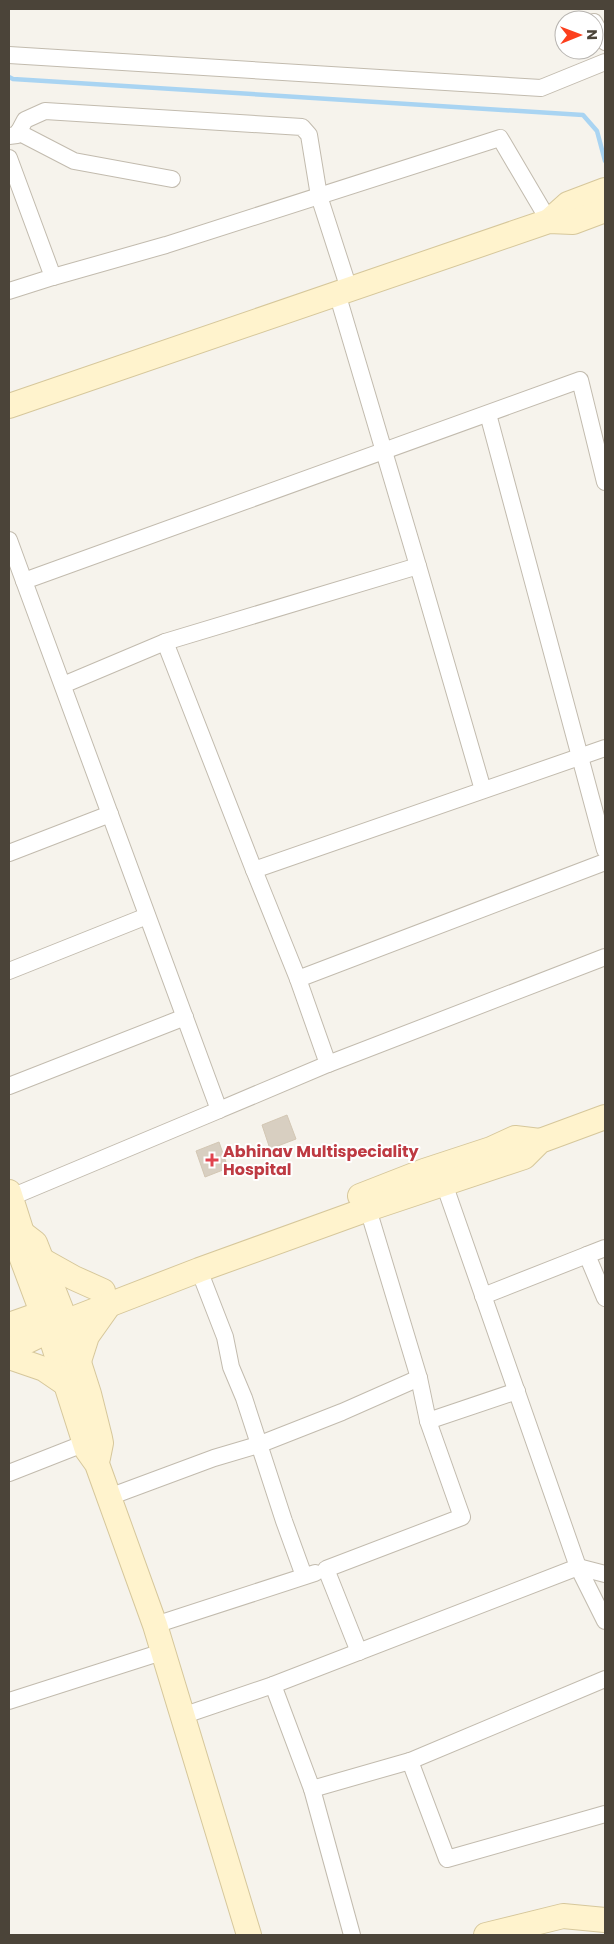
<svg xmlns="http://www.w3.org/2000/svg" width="614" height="1944" font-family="Poppins,sans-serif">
<rect width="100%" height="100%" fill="#f6f3ec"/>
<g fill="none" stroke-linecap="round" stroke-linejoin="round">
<!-- stream -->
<polyline stroke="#a9d4f2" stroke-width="4.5" points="9,77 13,79 583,115 597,131 605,161"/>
</g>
<!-- building -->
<g fill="#d8cfc1" stroke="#d3c7b4">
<polygon points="287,1115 296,1139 270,1149 262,1125"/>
<polygon points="219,1142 228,1168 205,1177 196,1151"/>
</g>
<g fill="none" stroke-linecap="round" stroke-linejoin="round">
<!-- street casing -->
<g stroke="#c2bbae" stroke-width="18">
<g id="street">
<polyline points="594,22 605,42"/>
<polyline points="9,55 541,88 605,62"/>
<polyline points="18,132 74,161 172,179"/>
<polyline points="9,136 17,135 25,120 45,111 302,127 309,135 319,196 349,289"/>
<polyline points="9,158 53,277 9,291"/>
<polyline points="53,277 166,245 500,138 549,221"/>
<polyline points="337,293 418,566"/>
<polyline points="488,414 605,850"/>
<polyline points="605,482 580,380 24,581 219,1110 328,1064 605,957"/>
<polyline points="9,540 24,581"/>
<polyline points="63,685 165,642"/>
<polyline points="483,790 418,566 165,642 254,870 605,748"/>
<polyline points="9,853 110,814"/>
<polyline points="254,870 298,979 605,862"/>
<polyline points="9,971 147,916"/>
<polyline points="298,979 328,1064"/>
<polyline points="9,1086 185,1017"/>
<polyline points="9,1198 219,1110"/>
<polyline points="605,1248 587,1255 605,1298"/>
<polyline points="199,1270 225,1337 231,1367 244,1398 284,1521 304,1576"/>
<polyline points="483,1296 587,1255"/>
<polyline points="428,1421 517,1391"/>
<polyline points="9,1473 93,1440"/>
<polyline points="109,1497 214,1458 258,1445 342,1412 419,1378"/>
<polyline points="578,1567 605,1621"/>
<polyline points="578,1567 605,1574"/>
<polyline points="155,1625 315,1573"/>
<polyline points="359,1652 326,1569 462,1517 428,1421 419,1378 368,1209"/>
<polyline points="273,1685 312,1789 410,1761 605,1679"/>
<polyline points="9,1701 162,1652"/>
<polyline points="182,1716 273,1685 578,1567 441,1175"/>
<polyline points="410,1761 447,1859 605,1814"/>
<polyline points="312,1789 352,1935"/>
</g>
</g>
<!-- secondary casing -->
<g stroke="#d6c79b" stroke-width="26">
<g id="secondary">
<polyline points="549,221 568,204 605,190"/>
<polyline points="9,406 549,221 573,222 605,210"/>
<polyline points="9,1192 22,1233 18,1248 49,1331 87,1450 97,1464 155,1625 249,1935"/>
<polyline points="360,1196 424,1171 491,1149 515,1138 540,1141"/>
<polyline points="22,1233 35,1243 66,1322 89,1394 100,1438 101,1443 98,1458"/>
<polyline points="40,1259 74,1278 103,1291"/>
<polyline points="9,1325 57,1308"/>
<polyline points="9,1350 75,1318 199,1270 368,1209 524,1157 540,1141 605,1117"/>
<polyline points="9,1357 44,1369 66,1384"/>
<polyline points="79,1361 87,1336 109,1305"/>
<polyline points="486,1935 563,1916 605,1920"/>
</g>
</g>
<!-- street -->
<use href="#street" stroke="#fff" stroke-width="16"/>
<!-- secondary -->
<use href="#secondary" stroke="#fff3cd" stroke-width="24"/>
</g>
<!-- markers -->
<path fill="#e0444e" stroke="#fff" stroke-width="2" d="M209.5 1152.5h5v5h5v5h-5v5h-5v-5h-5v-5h5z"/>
<g text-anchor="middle" stroke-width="4" stroke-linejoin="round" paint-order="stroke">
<!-- health labels -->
<g font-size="16" font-weight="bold" fill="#be3a42" stroke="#fff" text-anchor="start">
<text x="223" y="1157">Abhinav Multispeciality<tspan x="223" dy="18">Hospital</tspan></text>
</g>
</g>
<!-- border -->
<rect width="614" height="1944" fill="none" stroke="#4b4439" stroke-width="20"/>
<!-- north arrow -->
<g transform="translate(579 35) rotate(89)"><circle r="24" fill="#ffffff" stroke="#b7b4b0"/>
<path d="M0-4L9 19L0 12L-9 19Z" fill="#fc3f1d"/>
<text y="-8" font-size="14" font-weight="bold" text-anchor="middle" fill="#4b4439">N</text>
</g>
</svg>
